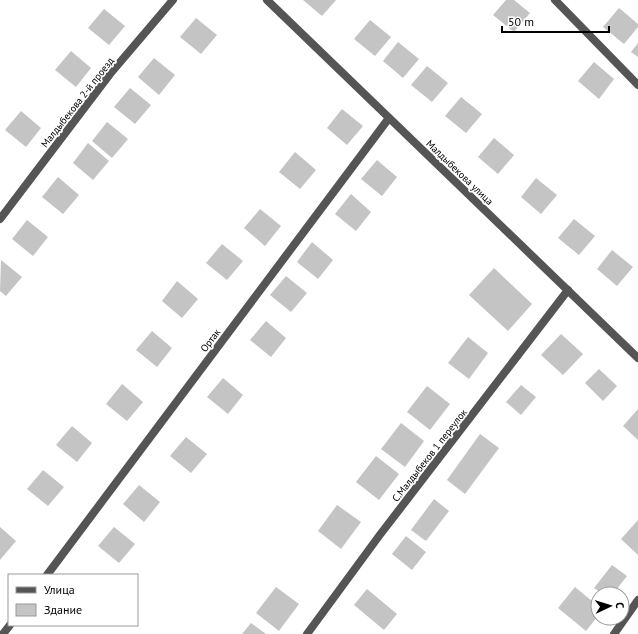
<svg xmlns="http://www.w3.org/2000/svg" width="638" height="634" font-family="'PT Sans',sans-serif">
<rect width="100%" height="100%" fill="#fff"/>
<!-- building -->
<g fill="#c4c4c4">
<polygon points="303,0 336,0 322,16"/>
<polygon points="506,0 514,0 530,13 514,32 493,15"/>
<polygon points="619,8 638,24 638,27 624,44 603,27"/>
<polygon points="104,9 125,26 109,45 88,28"/>
<polygon points="196,18 217,35 201,54 180,37"/>
<polygon points="370,20 391,37 375,56 354,39"/>
<polygon points="398,42 419,59 403,78 383,61"/>
<polygon points="638,43 638,57 631,52"/>
<polygon points="71,51 91,68 76,87 55,70"/>
<polygon points="154,58 175,75 159,95 138,77"/>
<polygon points="594,62 614,79 599,99 578,81"/>
<polygon points="427,66 448,83 432,102 411,85"/>
<polygon points="130,88 151,105 135,124 114,107"/>
<polygon points="461,97 482,114 466,133 445,116"/>
<polygon points="342,109 363,126 347,145 327,128"/>
<polygon points="21,111 41,128 26,147 5,130"/>
<polygon points="107,122 128,139 112,158 92,141"/>
<polygon points="494,138 514,155 498,174 478,157"/>
<polygon points="88,143 109,161 93,180 73,163"/>
<polygon points="295,152 316,170 300,189 279,172"/>
<polygon points="377,160 397,177 382,196 361,179"/>
<polygon points="58,177 79,195 63,214 42,197"/>
<polygon points="536,178 557,195 541,214 521,197"/>
<polygon points="351,194 371,212 356,231 335,214"/>
<polygon points="260,209 281,226 265,246 244,228"/>
<polygon points="574,219 595,236 579,255 558,238"/>
<polygon points="27,220 48,237 33,256 12,239"/>
<polygon points="312,242 333,260 318,279 297,262"/>
<polygon points="222,244 243,261 227,280 206,263"/>
<polygon points="612,250 633,267 617,286 597,269"/>
<polygon points="1,260 22,277 6,296 0,291"/>
<polygon points="494,268 532,304 508,331 469,295"/>
<polygon points="286,276 307,293 291,312 270,295"/>
<polygon points="177,281 198,299 182,318 162,301"/>
<polygon points="266,321 286,338 271,357 250,340"/>
<polygon points="152,331 172,348 157,367 136,350"/>
<polygon points="561,334 583,354 563,375 541,355"/>
<polygon points="468,337 488,353 469,379 448,363"/>
<polygon points="599,369 617,386 603,401 585,383"/>
<polygon points="223,378 243,395 228,414 207,397"/>
<polygon points="122,384 143,402 127,421 106,404"/>
<polygon points="521,385 536,397 521,415 506,402"/>
<polygon points="427,386 450,404 430,430 407,412"/>
<polygon points="638,409 638,440 623,426"/>
<polygon points="401,423 424,441 405,467 381,449"/>
<polygon points="72,426 92,443 77,462 56,445"/>
<polygon points="480,434 499,448 465,494 447,480"/>
<polygon points="186,437 207,454 191,473 170,456"/>
<polygon points="376,456 399,474 379,500 356,482"/>
<polygon points="43,470 64,487 48,506 27,489"/>
<polygon points="139,485 160,502 144,522 123,504"/>
<polygon points="434,499 449,511 426,541 411,530"/>
<polygon points="337,505 361,522 341,549 318,531"/>
<polygon points="638,520 638,555 621,539"/>
<polygon points="0,527 16,541 0,560"/>
<polygon points="114,527 135,544 119,563 98,546"/>
<polygon points="406,536 426,552 412,570 392,554"/>
<polygon points="612,565 627,576 613,594 603,594 594,588"/>
<polygon points="276,587 299,604 279,631 256,613"/>
<polygon points="575,587 598,606 598,616 586,631 558,608"/>
<polygon points="367,589 397,614 384,630 354,605"/>
<polygon points="251,623 266,634 242,634"/>
</g>
<g fill="none" stroke-linecap="round" stroke-linejoin="round">
<!-- street -->
<g stroke="#555" stroke-width="8">
<polyline points="267,0 638,358"/>
<polyline points="555,0 638,85"/>
<polyline points="0,219 110,74 173,0"/>
<polyline points="47,575 389,118"/>
<polyline points="3,634 10,625"/>
<polyline points="307,634 379,536 568,290"/>
<polyline points="614,634 638,600"/>
</g>
</g>
<g text-anchor="middle" stroke-width="3.5" stroke-linejoin="round" paint-order="stroke">
<!-- street labels -->
<g font-size="10" fill="#000" stroke="#fff">
<text transform="translate(77 102) rotate(-52)" y="4">Малдыбекова 2-й проезд</text>
<text transform="translate(460 172) rotate(44)" y="4">Малдыбекова улица</text>
<text transform="translate(210 340) rotate(-53)" y="4">Ортак</text>
<text transform="translate(429 455) rotate(-52)" y="4">С.Малдыбеков 1 переулок</text>
</g>
</g>
<!-- legend -->
<rect x="8" y="574" width="130" height="52" fill="#ffffff" stroke="#999999"/>
<rect x="16" y="587" width="20" height="6" fill="#555555" stroke="#999999"/>
<text x="44" y="594" font-size="12" fill="#000000">Улица</text>
<rect x="16" y="604" width="20" height="12" fill="#c4c4c4" stroke="#999999"/>
<text x="44" y="614" font-size="12" fill="#000000">Здание</text>
<!-- north arrow -->
<g transform="translate(610 606) rotate(86)"><circle r="19" fill="#ffffff" stroke="#999999"/>
<path d="M0-3L7 15L0 10L-7 15Z" fill="#000000"/>
<text y="-6" font-size="11" font-weight="bold" text-anchor="middle" fill="#000000">С</text>
</g>
<!-- scale -->
<path d="M502 26v6h107v-6" fill="none" stroke="#000000" stroke-width="2"/>
<text x="508" y="26" font-size="12" fill="#000000" stroke="#ffffff" stroke-width="3" paint-order="stroke">50 m</text>
</svg>
